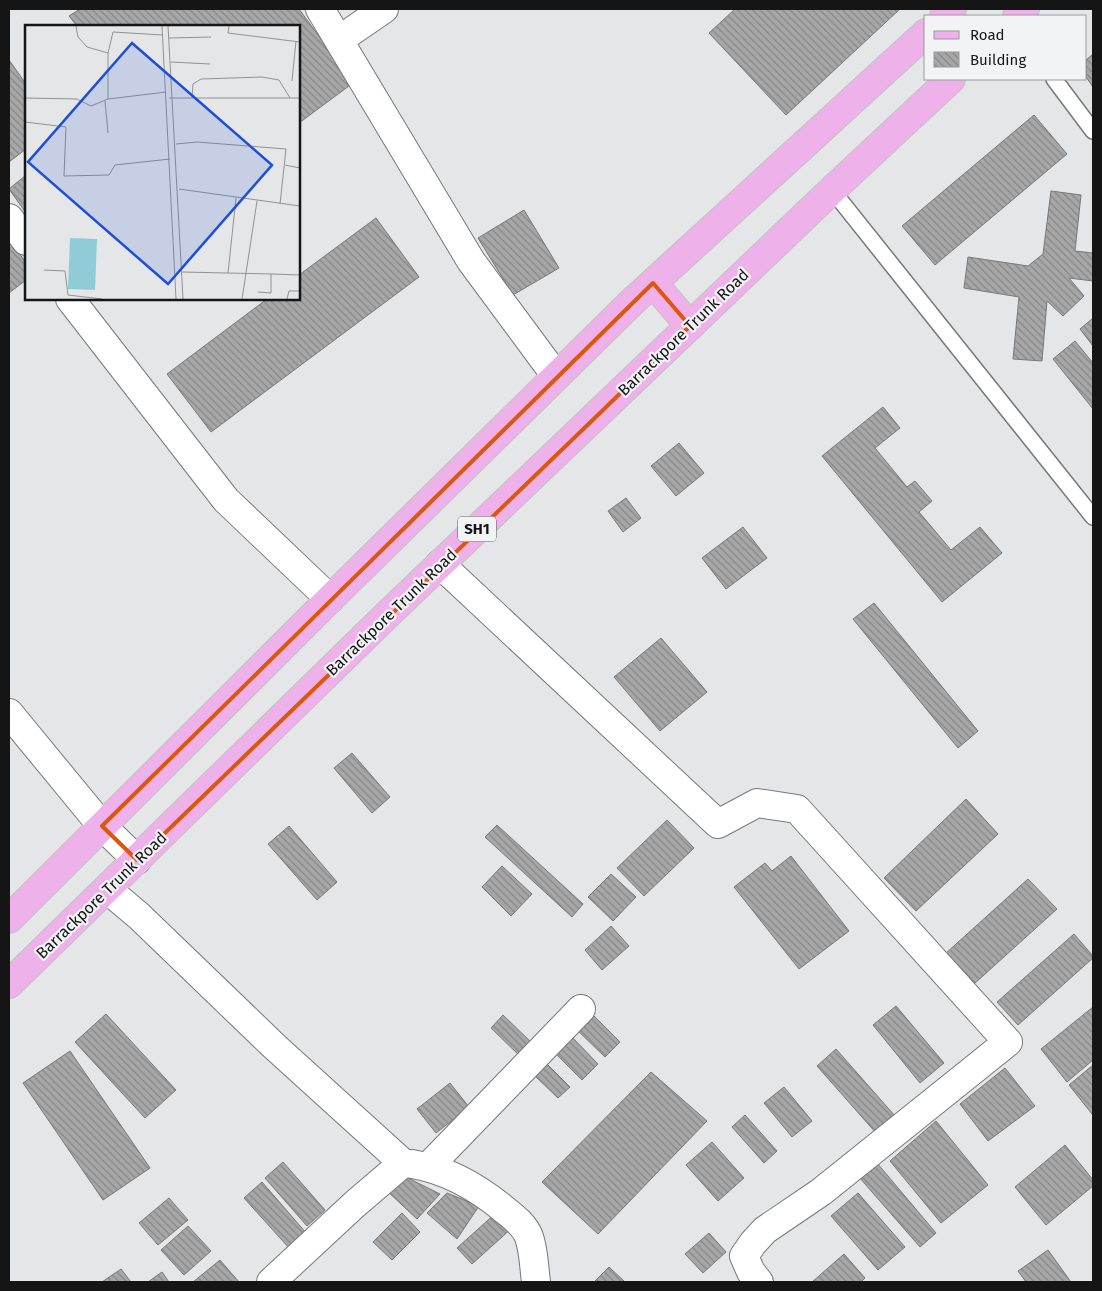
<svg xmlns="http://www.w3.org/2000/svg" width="1102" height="1291" font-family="'Fira Sans',sans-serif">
<defs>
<pattern id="building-back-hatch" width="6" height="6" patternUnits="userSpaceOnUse" patternTransform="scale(1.25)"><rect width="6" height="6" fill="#a8a7a8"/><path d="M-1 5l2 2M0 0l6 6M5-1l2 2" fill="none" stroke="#888788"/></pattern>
</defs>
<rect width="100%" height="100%" fill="#e5e6e7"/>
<!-- building -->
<g fill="url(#building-back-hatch)" stroke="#797879">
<polygon points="80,9 299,9 353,83 299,123 299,26 77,26 69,16"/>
<polygon points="735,9 900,9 786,115 709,33"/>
<polygon points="1093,54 1093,87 1086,77 1086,60"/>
<polygon points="9,60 26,84 26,149 9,162"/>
<polygon points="1034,115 1067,154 935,265 902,226"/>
<polygon points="26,175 26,213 9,189"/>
<polygon points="1051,191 1081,195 1075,251 1093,253 1093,281 1069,278 1084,296 1063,316 1047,301 1042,361 1013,359 1019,297 964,288 968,257 1028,266 1043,254"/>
<polygon points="524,210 559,268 513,295 478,238"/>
<polygon points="376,218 419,277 211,432 167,374 267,299 299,299 299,275"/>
<polygon points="9,239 26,263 26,280 9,293"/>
<polygon points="1093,318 1093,346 1080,329"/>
<polygon points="1075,341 1093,363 1093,409 1053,359"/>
<polygon points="883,407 900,428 875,448 907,487 915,481 932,501 919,512 951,550 980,527 1002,553 942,602 822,456"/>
<polygon points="679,443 704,473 676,496 651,466"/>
<polygon points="626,498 641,518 623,532 608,511"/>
<polygon points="743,527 767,558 726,589 702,558"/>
<polygon points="874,603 978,731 958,748 853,619"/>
<polygon points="661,638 707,692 660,731 614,677"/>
<polygon points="352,753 390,797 372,813 334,768"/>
<polygon points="966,799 998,834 916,911 884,878"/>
<polygon points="667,820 694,848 644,896 617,868"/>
<polygon points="497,825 583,904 572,917 485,837"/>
<polygon points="289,826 337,882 317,900 268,844"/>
<polygon points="791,856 849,931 799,969 734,887 765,863 772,871"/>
<polygon points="502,866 532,894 511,916 482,887"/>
<polygon points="611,874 636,897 613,921 588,897"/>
<polygon points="1028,879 1057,909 974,984 945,954"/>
<polygon points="611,926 629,946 602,970 585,950"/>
<polygon points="1074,934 1093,956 1093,958 1018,1025 997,1002"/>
<polygon points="896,1006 944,1063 920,1083 873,1025"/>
<polygon points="1093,1007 1093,1060 1067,1082 1041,1049"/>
<polygon points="590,1012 620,1042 605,1057 574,1027"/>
<polygon points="106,1014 176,1090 145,1118 75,1042"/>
<polygon points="503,1015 535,1046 523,1059 491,1028"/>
<polygon points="568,1033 598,1064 582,1080 551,1049"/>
<polygon points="836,1049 895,1116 876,1133 817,1066"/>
<polygon points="70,1051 150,1168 103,1200 23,1083"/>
<polygon points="545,1062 570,1087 558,1098 533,1074"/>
<polygon points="1093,1065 1093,1113 1092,1114 1069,1085"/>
<polygon points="1005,1068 1035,1106 988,1141 960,1104"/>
<polygon points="651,1072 707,1121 598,1234 542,1182"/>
<polygon points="450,1083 469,1107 436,1133 417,1109"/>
<polygon points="784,1087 812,1121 792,1137 764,1103"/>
<polygon points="745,1115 777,1151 764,1163 732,1127"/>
<polygon points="936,1121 988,1185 941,1223 890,1161"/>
<polygon points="712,1142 744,1178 718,1201 686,1165"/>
<polygon points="1065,1145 1093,1180 1093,1186 1046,1225 1015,1187"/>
<polygon points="283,1162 325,1210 307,1226 265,1178"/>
<polygon points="877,1163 936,1233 920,1247 859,1177"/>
<polygon points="402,1175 440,1194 417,1219 386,1190"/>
<polygon points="262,1182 307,1234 290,1249 244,1198"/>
<polygon points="447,1193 479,1206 457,1239 427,1213"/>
<polygon points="858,1193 905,1247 878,1270 831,1216"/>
<polygon points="169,1198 188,1220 158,1245 139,1223"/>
<polygon points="497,1212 512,1228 472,1264 457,1248"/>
<polygon points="402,1213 420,1232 392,1260 373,1242"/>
<polygon points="188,1226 211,1251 184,1275 161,1250"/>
<polygon points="709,1233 726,1252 703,1273 685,1254"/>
<polygon points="1048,1250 1071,1282 1026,1282 1018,1271"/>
<polygon points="844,1254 865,1278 861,1282 812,1282"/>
<polygon points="220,1260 239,1282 193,1282"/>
<polygon points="609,1267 624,1281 623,1282 594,1282"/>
<polygon points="121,1269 131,1282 102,1282"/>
<polygon points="162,1272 169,1282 148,1282"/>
</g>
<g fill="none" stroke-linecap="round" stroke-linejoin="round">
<!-- lane casing -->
<g stroke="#777879" stroke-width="18">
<g id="lane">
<polyline points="1054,79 1093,131"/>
<polyline points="832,190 1093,517"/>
</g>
</g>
<!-- street casing -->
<g stroke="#777879" stroke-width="30">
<g id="street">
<polyline points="320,9 471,261 556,376"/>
<polyline points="339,40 384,9"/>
<polyline points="9,218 26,241"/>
<polyline points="70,299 226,500 330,599"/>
<polyline points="440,564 718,824 757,803 797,809 1008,1042 821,1192 765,1230 753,1243 744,1256 751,1272 759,1282"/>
<polyline points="9,713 102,826 137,860"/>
<polyline points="107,889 139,916 274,1046 403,1163 355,1204 271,1282"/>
<path d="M412 1164C448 1170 479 1188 506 1211 515 1218 525 1226 529 1237 534 1251 534 1268 536 1282"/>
<polyline points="428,1167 581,1009"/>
</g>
</g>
<!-- primary casing -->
<g stroke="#c2c2c2" stroke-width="30">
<g id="primary">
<polyline points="944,16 952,9"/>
<polyline points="1017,16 1025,9"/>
<polyline points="653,283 690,326"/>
<polyline points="9,919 330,599 632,302 926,33"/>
<polyline points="9,984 389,613 832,190 951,79"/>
</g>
</g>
<!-- lane -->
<use href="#lane" stroke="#fff" stroke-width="15"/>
<!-- street -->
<use href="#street" stroke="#fff" stroke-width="28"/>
<!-- primary -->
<use href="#primary" stroke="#eeb1ea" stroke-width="28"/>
</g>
<!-- marked area -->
<path fill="none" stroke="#dd560c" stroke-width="4" stroke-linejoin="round" d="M653 283 690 326 137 860 102 826Z"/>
<g text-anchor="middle" stroke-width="4.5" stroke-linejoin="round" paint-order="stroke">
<!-- shield labels -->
<rect fill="#f2f3f4" stroke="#575859" stroke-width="1" x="458" y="516.5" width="38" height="25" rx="4"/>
<g font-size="15" font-weight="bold" fill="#151516">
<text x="477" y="534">SH1</text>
</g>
<!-- street labels -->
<g font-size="16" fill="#151516" stroke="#f2f3f4">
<text transform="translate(683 332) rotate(-44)" y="6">Barrackpore Trunk Road</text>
<text transform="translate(391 612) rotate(-44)" y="6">Barrackpore Trunk Road</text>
<text transform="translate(101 895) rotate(-44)" y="6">Barrackpore Trunk Road</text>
</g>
</g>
<!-- overview -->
<g transform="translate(25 25)">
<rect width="275" height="275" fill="#e5e6e7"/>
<path d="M45 213 72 214 70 265 43 264Z" fill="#8fccd7"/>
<path fill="none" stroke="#929293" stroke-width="1" d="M51 1 53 12 62 22 83 28V74L141 67M137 1 151 274M143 1 158 274M204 1 203 8 275 17M144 13 186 12M83 28 88 7 138 10M146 37 185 39M267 56 271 16M0 73 52 74 66 81 83 74M144 73H275M167 73 168 59 176 54 237 52 254 55 265 73M80 76 83 108M0 97 41 102 39 151 84 150 90 140 145 134M151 119 172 117 261 124 255 179M260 140 275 143M154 164 275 181M19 245 40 246 43 270 77 274M157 247 246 249M203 248 211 173M233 267 246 268V249L275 250M217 274 232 176M262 274 264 266H275"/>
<path fill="#1d4ed8" fill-opacity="0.15" stroke="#1d4ed8" stroke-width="2.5" d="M107 18 247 140 143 259 3 137Z"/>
<rect width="275" height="275" fill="none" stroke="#151516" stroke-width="2.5"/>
</g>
<!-- border -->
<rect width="1102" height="1291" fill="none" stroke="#151516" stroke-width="20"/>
<!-- legend -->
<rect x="924" y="15" width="162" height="65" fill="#f2f3f4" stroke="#9a9a9b"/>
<rect x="934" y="31" width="25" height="8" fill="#eeb1ea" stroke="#9a9a9b"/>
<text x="970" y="40" font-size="15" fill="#151516">Road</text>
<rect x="934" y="52" width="25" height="15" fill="url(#building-back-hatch)" stroke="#9a9a9b"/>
<text x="970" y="65" font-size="15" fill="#151516">Building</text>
</svg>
